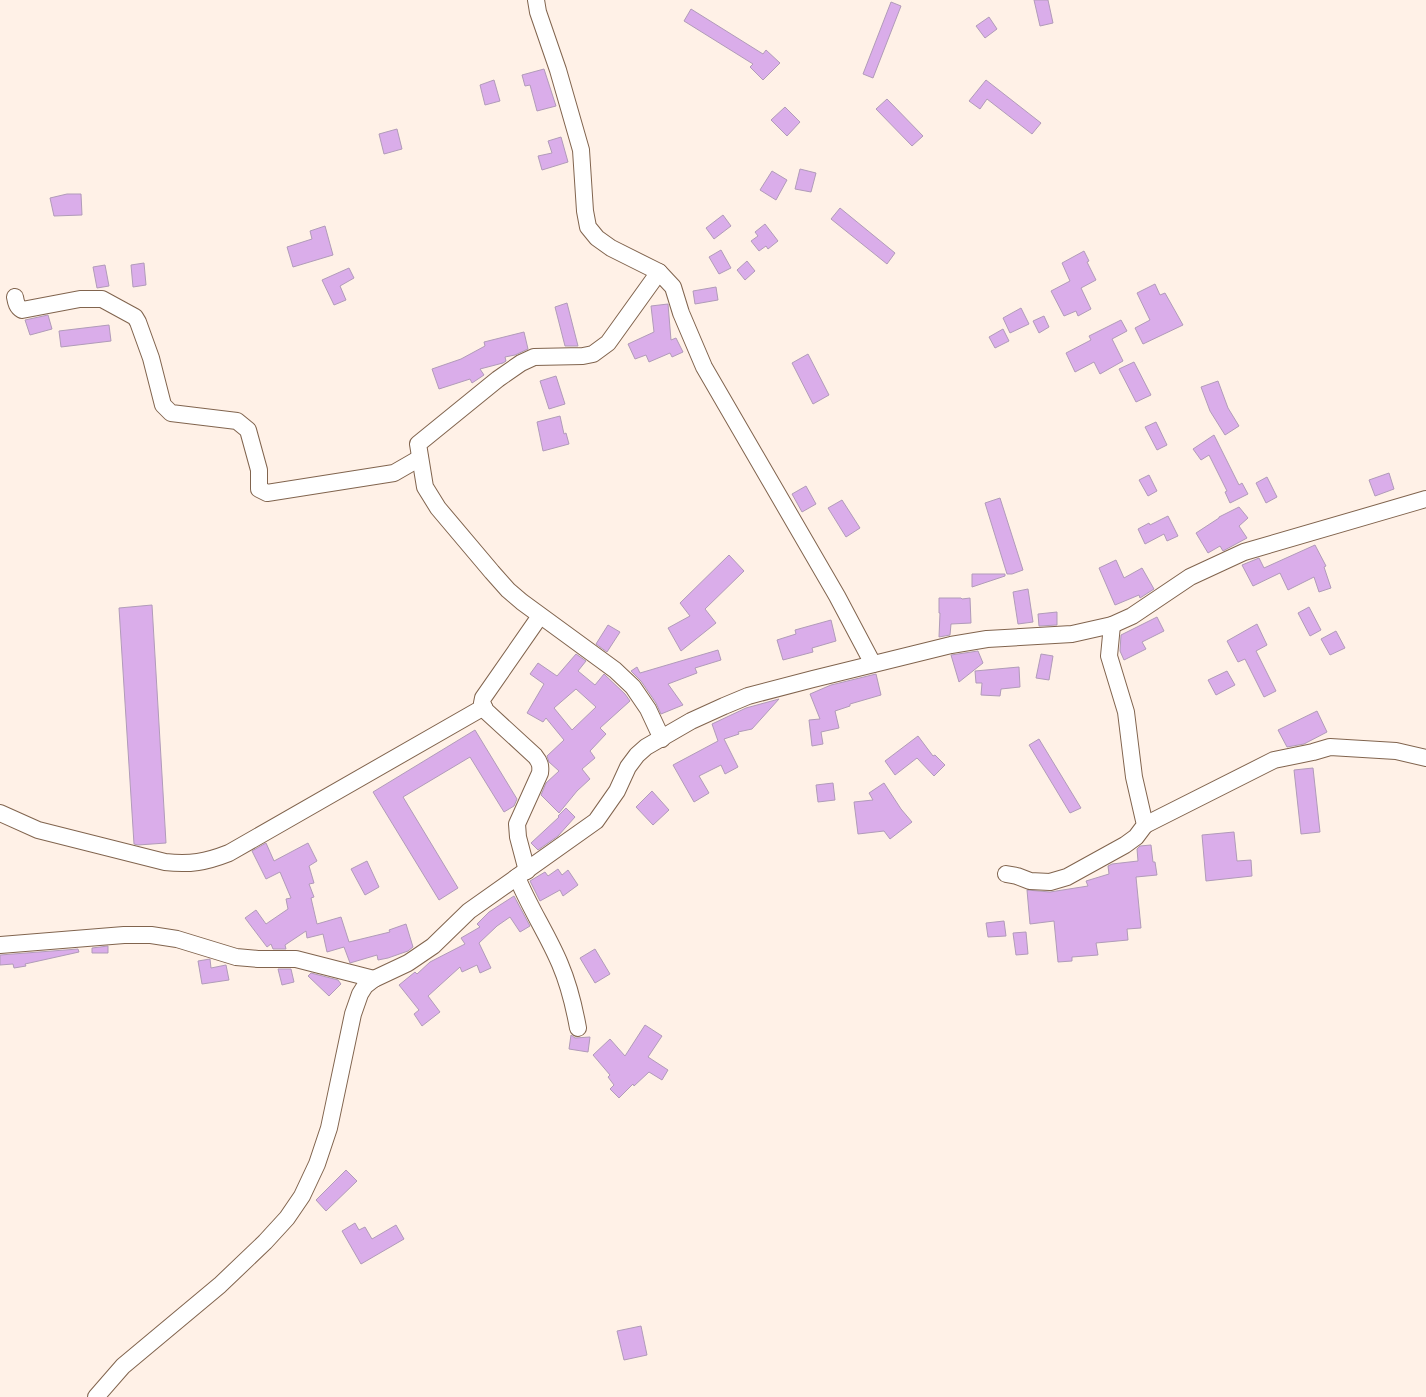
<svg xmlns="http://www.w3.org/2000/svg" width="1426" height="1397" font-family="Poppins,sans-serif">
<rect width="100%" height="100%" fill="#fff1e7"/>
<!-- building -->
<g fill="#daadea" stroke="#b19bb9" fill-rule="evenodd">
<polygon points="1034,0 1048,0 1053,23 1040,26"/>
<polygon points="891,2 901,6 873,78 863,74"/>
<polygon points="691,9 763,54 766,50 780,63 763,80 750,67 753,64 684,21"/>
<polygon points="989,17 997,29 985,38 976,26"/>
<polygon points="544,69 556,106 537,111 530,85 525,86 522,75"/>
<polygon points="494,80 500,101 485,105 480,85"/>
<polygon points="986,80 1041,123 1032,134 987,99 980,109 969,101"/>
<polygon points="887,99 923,136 912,146 876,109"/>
<polygon points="785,107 800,122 787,136 771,120"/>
<polygon points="397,129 402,149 384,154 379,134"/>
<polygon points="561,137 568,162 542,170 538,156 552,153 548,141"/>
<polygon points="800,169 816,173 811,192 795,189"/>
<polygon points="772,171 787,180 776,200 760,190"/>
<polygon points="67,194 81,194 82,215 54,216 50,198"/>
<polygon points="840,208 895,253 887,264 831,219"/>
<polygon points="723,215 731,226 714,239 706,228"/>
<polygon points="765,224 778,241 768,249 766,246 759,251 751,241 758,236 755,232"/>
<polygon points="325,226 333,255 293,267 287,247 312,239 310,231"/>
<polygon points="721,250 731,268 719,274 709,257"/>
<polygon points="1084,251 1089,261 1087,262 1096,280 1081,288 1091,309 1078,316 1076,311 1064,316 1051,291 1070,281 1062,263"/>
<polygon points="747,261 755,271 745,280 737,270"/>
<polygon points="144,263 146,285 133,287 131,265"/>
<polygon points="105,265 109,286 97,288 93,267"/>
<polygon points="349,268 354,278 340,286 346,300 334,305 322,280"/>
<polygon points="1155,284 1160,295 1165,293 1183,325 1143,344 1135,328 1150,320 1137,293"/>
<polygon points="716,287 718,300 695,304 693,291"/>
<polygon points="567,303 578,346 565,346 555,307"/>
<polygon points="668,304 671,340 676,338 683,352 672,357 670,353 649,362 646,355 635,359 628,344 654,332 651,306"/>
<polygon points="1021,308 1029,324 1010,333 1003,318"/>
<polygon points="48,315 52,329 30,335 25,320"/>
<polygon points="1044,316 1049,327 1039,333 1033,321"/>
<polygon points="1121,320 1127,331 1112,339 1123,361 1100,374 1094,362 1075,372 1066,353 1091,340 1089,336"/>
<polygon points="109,325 111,341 61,347 59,331"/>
<polygon points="1003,329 1009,341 995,348 989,337"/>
<polygon points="524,332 528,349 515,355 505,357 506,361 503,363 480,369 484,375 472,383 470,379 439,389 432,369 461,359 485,346 484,342"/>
<polygon points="808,354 829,395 813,404 792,363"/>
<polygon points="1134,362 1151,395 1136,402 1119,369"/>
<polygon points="556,376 565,404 549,409 540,381"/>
<polygon points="1218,381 1228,408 1239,426 1225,435 1210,411 1201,387"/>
<polygon points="560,416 564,434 566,433 569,444 543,451 537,422"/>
<polygon points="1156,422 1167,445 1157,450 1145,427"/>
<polygon points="1214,435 1239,485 1242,483 1248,494 1230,503 1225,492 1227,491 1209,455 1201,460 1193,449"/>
<polygon points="1389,473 1394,489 1375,496 1369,480"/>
<polygon points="1149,475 1157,491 1148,496 1139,480"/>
<polygon points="1267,477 1277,497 1266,503 1256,483"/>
<polygon points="806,486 816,504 802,512 792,494"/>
<polygon points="1000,498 1023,570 1012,574 1007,574 985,503"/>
<polygon points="842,500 860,528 846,537 828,508"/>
<polygon points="1239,507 1248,518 1239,526 1247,538 1223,551 1220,546 1208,553 1196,533 1219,518 1219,517"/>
<polygon points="1168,516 1178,536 1167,541 1164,534 1145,544 1138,529 1149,523 1150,525"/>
<polygon points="1315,545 1326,566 1324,567 1331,588 1319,592 1314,577 1288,590 1280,573 1253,586 1242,565 1259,558 1264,568"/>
<polygon points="729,555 744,571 705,609 716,623 681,651 668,628 690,616 680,603"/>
<polygon points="1116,560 1124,578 1142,568 1154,589 1140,598 1139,595 1115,605 1099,568"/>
<polygon points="972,574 1005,574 1005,576 972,587"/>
<polygon points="1028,589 1033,622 1018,624 1013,592"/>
<polygon points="939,598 961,598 962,599 970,598 971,623 951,624 950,635 939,637 940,613 939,613"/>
<polygon points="152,605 166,843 138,845 134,844 119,608"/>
<polygon points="1309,607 1321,630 1310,636 1298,613"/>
<polygon points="1057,612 1057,625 1039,626 1038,614"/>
<polygon points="1157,617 1164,631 1142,642 1146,649 1124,660 1120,651 1121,635"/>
<polygon points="831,620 836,641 812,648 813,652 783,660 777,640 796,634 795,630"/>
<polygon points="1257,624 1267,645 1256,651 1276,691 1264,697 1245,659 1238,662 1227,641"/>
<polygon points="608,625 620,632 607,652 596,644"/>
<polygon points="1336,631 1345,648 1330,655 1321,639"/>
<polygon points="718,650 721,660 695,668 697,673 668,684 683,705 661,714 656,703 641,681 631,671 637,667 640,673"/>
<polygon points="978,651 983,663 959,682 951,655"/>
<path d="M576 654 586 661 578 671 595 685 604 674 625 694 630 701 600 728 606 734 590 751 595 758 582 769 590 779 577 791 559 813 541 795 546 783 559 771 549 762 547 756 564 740 546 718 543 722 527 713 544 684 530 674 538 663 557 676ZM576 689 596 707 572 730 554 708Z"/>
<polygon points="1041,654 1053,656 1049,680 1036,678"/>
<polygon points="1019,667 1020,687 1001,689 1000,696 981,695 982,683 976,683 975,671"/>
<polygon points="1227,671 1235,685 1216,695 1208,680"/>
<polygon points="876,674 881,695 850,704 850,706 835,711 839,728 821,732 823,744 812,746 809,720 820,719 810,694 831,685"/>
<polygon points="779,699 752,729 738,732 739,734 724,739 738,767 725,774 721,765 699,776 709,793 694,802 673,765 718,741 712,724 746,708"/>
<polygon points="1317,711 1327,732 1304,744 1287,747 1278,730"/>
<polygon points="475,730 517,799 514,806 504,812 470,757 403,797 458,888 439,900 373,792"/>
<polygon points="918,736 933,756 935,755 945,765 934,776 917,758 895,775 885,761"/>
<polygon points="1039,739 1081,808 1070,813 1029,745"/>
<polygon points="1313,768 1320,832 1301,834 1294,770"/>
<polygon points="833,783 835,800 818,802 816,785"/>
<polygon points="884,783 901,809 912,822 890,839 884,831 858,834 854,802 873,800 869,793"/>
<polygon points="652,791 669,810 653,825 636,807"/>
<polygon points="566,808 575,817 558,836 538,850 531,843 559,817 558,816"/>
<polygon points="1234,832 1237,861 1251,860 1252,876 1206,881 1202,835"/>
<polygon points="266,843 274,861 308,843 317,861 309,866 314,883 309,884 314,897 311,898 317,924 341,917 349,942 390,932 389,930 406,924 413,947 408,951 388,958 378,960 377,955 350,963 344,947 327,952 323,934 307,938 306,931 285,945 286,949 273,949 271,944 267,947 245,918 256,910 266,924 288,909 286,899 291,898 280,872 266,879 252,851"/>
<polygon points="1151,845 1153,862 1155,862 1157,875 1136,877 1141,928 1127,929 1128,940 1096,943 1098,955 1072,957 1072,961 1058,962 1054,921 1030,924 1027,890 1050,892 1088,886 1086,881 1109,874 1108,866 1112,864 1138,861 1137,849 1140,846"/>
<polygon points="367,861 379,887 365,895 351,869"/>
<polygon points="558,869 562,875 568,870 578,885 563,896 560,890 540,901 530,881 545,872 548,876"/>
<polygon points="514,896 530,926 520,932 510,917 497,926 479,943 491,968 480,973 477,965 462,972 460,967 428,996 440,1012 422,1026 414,1014 419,1010 399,985 415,972 417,974 430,962 465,944 461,938 480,927 477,924 489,912"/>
<polygon points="1004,921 1006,936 988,937 986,923"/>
<polygon points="1026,932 1028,954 1016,955 1013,933"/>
<polygon points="108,946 108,953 92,953 92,948"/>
<polygon points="78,949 79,952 25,964 26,966 14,968 13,964 0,965 0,955"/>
<polygon points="595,949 610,974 595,983 580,958"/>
<polygon points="210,959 211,968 226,965 229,980 202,984 198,961"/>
<polygon points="278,969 291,969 294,982 282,985"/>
<polygon points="311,973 338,980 341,984 329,996 308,976"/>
<polygon points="645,1025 662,1036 648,1057 668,1070 662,1080 649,1072 634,1086 633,1084 619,1098 610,1089 614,1085 608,1077 610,1075 593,1055 610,1039 625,1056"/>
<polygon points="571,1035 575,1038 590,1037 588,1052 569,1049"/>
<polygon points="346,1170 357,1181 326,1211 316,1200"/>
<polygon points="355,1223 359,1230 365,1227 372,1239 396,1225 404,1239 361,1264 342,1231"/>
<polygon points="641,1326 647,1355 624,1360 617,1331"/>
</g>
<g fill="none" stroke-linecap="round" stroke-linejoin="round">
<!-- street casing -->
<g stroke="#81644e" stroke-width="18">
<g id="street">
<polyline points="536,0 538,12 558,70 581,150 585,211 588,227 597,238 611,248 659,272 673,287 681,313 704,367 837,596 873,664"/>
<polyline points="659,272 608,343 593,354 583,356 534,357 521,363 498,379 418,444 425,487 438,508 492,572 508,590 522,602 615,670 633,687 648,709 662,739"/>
<path d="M15 297C16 303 17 307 22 310L80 299H102L135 317 138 322 151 358 163 405 171 413 237 421 248 430 259 470V489L267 493 394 473 420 458"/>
<path d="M0 813 38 830 165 862C190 865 206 862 229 853L484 707"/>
<polyline points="1145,825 1274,760 1313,752 1330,747 1396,751 1426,758"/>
<path d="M527 871 518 837 517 824 540 773C541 766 540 762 535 756L486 711 482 703 483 698 540 616"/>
<polyline points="1006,874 1017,876 1030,881 1050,882 1067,877 1125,845 1136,837 1145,825 1134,777 1126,712 1109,656 1112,625"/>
<path d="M517 877C529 907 548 935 560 964 569 985 574 1006 578 1028"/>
<polyline points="0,945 124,935 151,935 177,939 236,957 258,959 296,959 374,979"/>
<polyline points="96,1397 123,1366 220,1285 265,1242 287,1218 302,1196 317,1164 329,1128 353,1014 360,994 365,986 374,979 408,963 433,946 469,911 596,821 617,791 628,767 637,755 646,747 691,721 724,706 748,696 813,679 951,645 987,639 1072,634 1112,625 1132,616 1190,577 1244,552 1426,499"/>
</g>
</g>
<!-- street -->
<use href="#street" stroke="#fff" stroke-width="16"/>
</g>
</svg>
